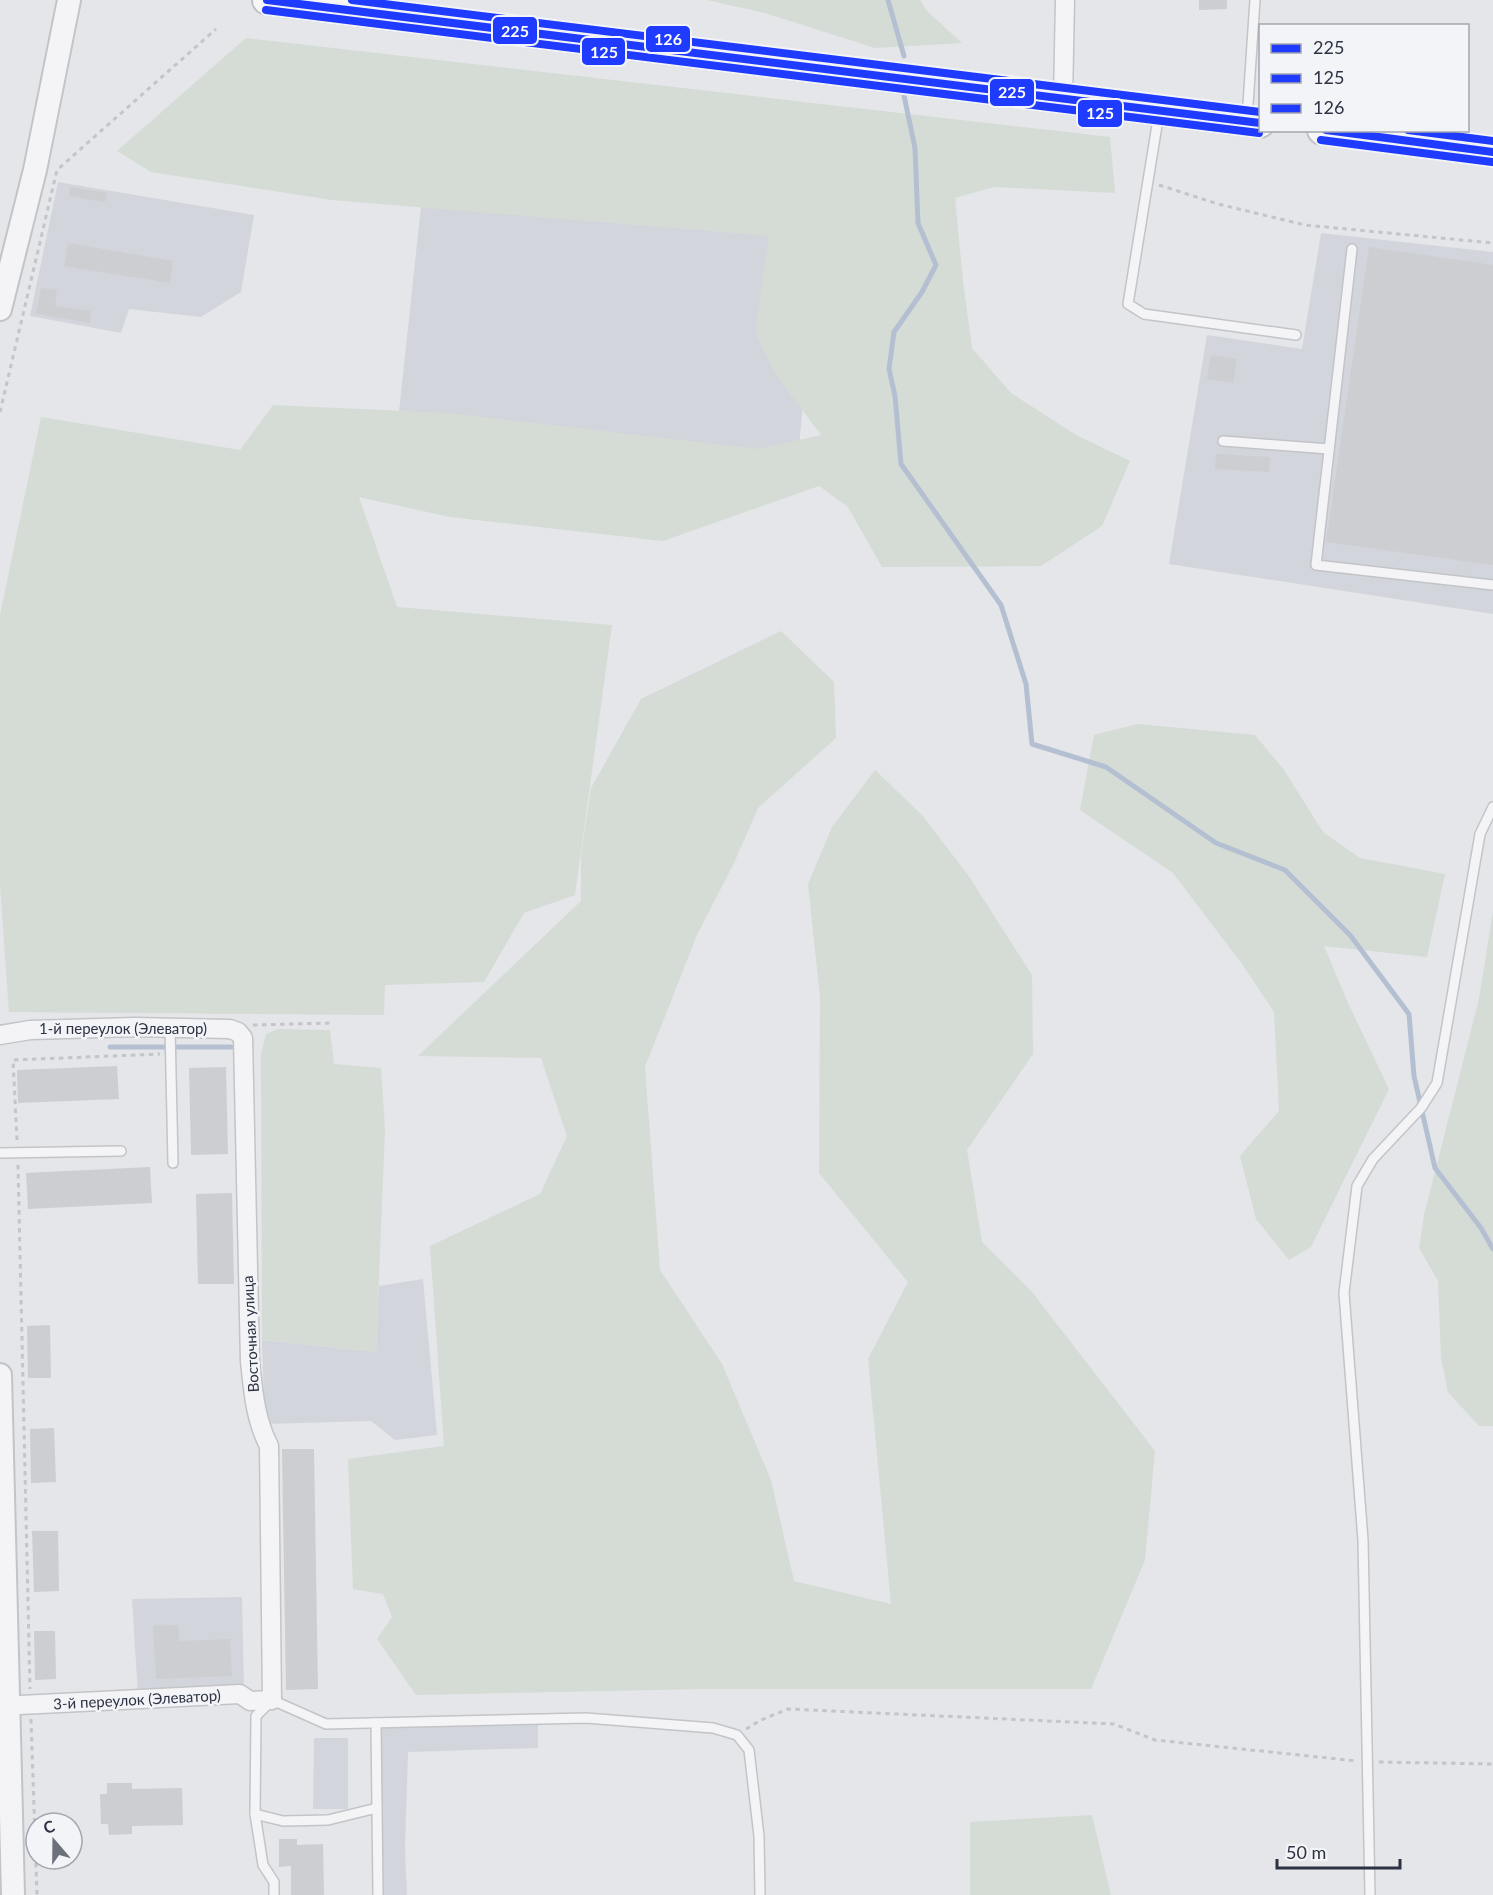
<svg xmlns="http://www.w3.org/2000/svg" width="1493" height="1895" font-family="Lato,sans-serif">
<rect width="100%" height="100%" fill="#e4e6e9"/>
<!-- built -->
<g fill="#d3d5dc">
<polygon points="425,169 820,216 797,469 398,421"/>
<polygon points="58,182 254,215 241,292 201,317 129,309 121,333 30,316"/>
<polygon points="1321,233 1493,252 1493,614 1169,564 1207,335 1302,349"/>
<polygon points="423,1279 437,1435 395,1440 371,1421 265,1424 262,1340 376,1352 379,1286"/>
<polygon points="242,1597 244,1691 138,1695 132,1599"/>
<polygon points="538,1725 538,1748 408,1752 405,1848 407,1895 382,1895 380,1832 382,1728"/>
<polygon points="314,1738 348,1738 348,1809 313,1809"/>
</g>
<!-- green -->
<g fill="#d4dcd5">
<polygon points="707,0 920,0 927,11 962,43 875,48 765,13"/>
<polygon points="246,38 1110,137 1115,193 994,187 955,198 963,281 972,348 1011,393 1076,435 1130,461 1102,526 1041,566 882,567 848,507 819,486 663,541 450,517 359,497 397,607 612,625 575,895 524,913 484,982 385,985 384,1015 9,1012 0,885 0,615 41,417 240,450 273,405 448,413 758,449 821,435 774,372 755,332 769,236 332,200 151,172 117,151"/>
<polygon points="781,631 834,682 836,738 758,808 734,863 697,935 645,1067 660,1270 722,1364 771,1480 794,1581 891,1604 868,1359 908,1282 819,1173 820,997 808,884 832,827 875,770 922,815 968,875 1032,975 1033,1054 967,1150 982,1242 1032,1292 1155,1451 1145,1560 1091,1689 704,1689 416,1695 377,1639 392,1617 383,1594 353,1589 348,1459 444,1446 430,1246 540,1194 567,1136 541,1058 418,1056 581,901 581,855 591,788 641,699"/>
<polygon points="1138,724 1255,735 1284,770 1323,832 1360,858 1445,874 1427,957 1324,946 1348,1003 1389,1089 1311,1247 1289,1260 1256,1219 1240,1156 1279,1111 1274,1012 1242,964 1173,873 1080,810 1094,735"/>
<polygon points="1493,911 1493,1426 1479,1426 1448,1392 1441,1358 1438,1281 1419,1248 1424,1215 1479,999"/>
<polygon points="278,1029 330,1030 334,1064 381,1068 385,1129 376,1352 262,1340 261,1054 266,1034"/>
<polygon points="1092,1815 1111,1895 970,1895 970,1822"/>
</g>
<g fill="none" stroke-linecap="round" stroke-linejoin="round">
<!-- stream -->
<g stroke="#b4c0d2" stroke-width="5">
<polyline points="888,0 904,56"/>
<polyline points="902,86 915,148 918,223 936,265 922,292 894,332 889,369 895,396 901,464 1001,605 1026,684 1032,744 1106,767 1216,843 1285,870 1350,935 1409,1014 1414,1076 1435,1168 1481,1228 1493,1249"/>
<polyline points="110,1047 165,1047"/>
<polyline points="175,1047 231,1047"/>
</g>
</g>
<!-- building -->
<g fill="#ccced1">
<polygon points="1199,0 1227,0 1227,9 1199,10"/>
<polygon points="70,187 107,193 105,202 69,196"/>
<polygon points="68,243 173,261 170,283 64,266"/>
<polygon points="1369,247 1493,265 1493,565 1326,542"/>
<polygon points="41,288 57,290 55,306 91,311 90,323 36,314"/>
<polygon points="1211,355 1237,359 1233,383 1207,379"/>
<polygon points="1216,454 1270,457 1269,472 1215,469"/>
<polygon points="117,1066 119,1099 18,1103 17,1070"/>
<polygon points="226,1067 228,1154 191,1155 189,1068"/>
<polygon points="150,1167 152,1203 28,1209 26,1173"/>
<polygon points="232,1193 234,1284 198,1284 196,1194"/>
<polygon points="50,1325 51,1378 28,1378 27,1326"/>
<polygon points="54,1428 56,1482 31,1483 30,1429"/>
<polygon points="282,1449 314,1449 318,1689 286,1690"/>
<polygon points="32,1531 58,1531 59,1591 34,1592"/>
<polygon points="178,1625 179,1641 230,1639 232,1676 156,1679 153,1626"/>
<polygon points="34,1631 55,1631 56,1679 35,1680"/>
<polygon points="107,1783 132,1783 132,1789 182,1788 183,1825 132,1826 132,1834 109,1835 108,1824 101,1824 100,1794 107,1794"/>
<polygon points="279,1839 297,1839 297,1845 323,1844 324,1895 291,1895 291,1866 279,1867"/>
</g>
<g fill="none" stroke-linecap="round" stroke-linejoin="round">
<!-- service casing -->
<g stroke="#c2c4c7" stroke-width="12">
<g id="service">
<polyline points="1159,113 1128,304 1144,314 1296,335"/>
<polyline points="1247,119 1255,0"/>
<polyline points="1352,249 1316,565 1493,585"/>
<polyline points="1223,441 1329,449"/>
<polyline points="170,1028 173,1163"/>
<polyline points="0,1153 121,1151"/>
<polyline points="376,1723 378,1895"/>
<polyline points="255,1814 283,1821 328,1820 377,1808"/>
<polyline points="274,1895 274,1882 263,1865 255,1814 256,1716 272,1700 326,1724 586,1718 713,1728 737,1735 749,1750 759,1836 760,1895"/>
<polyline points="1370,1895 1363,1540 1344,1293 1357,1186 1373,1159 1421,1108 1437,1083 1480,834 1493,807"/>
</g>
</g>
<!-- minor casing -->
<g stroke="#c2c4c7" stroke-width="21">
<g id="minor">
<polyline points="1063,98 1065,0"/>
<path d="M0 1035 30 1030 135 1027 230 1029 238 1032 243 1038 250 1361C253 1390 255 1419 269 1446L272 1700 250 1701 240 1694 0 1706"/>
</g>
</g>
<!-- tertiary casing -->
<g stroke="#c2c4c7" stroke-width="26">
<g id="tertiary">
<polyline points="0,309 35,170 69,0"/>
<polyline points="0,1375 13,1895"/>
</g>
</g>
<!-- primary casing -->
<g stroke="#c1c3c6" stroke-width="32">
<g id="primary">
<polyline points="267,0 1260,123"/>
<polyline points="1322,130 1493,152"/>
</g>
</g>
<!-- path -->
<g stroke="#c4c4c9" stroke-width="3" stroke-dasharray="4.5 4.5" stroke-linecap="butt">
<polyline points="1159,185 1218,204 1305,225 1493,243"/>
<polyline points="0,412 57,170 216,29"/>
<polyline points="253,1025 331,1023"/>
<polyline points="17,1140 13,1060 160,1054"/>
<polyline points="18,1165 30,1689"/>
<polyline points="31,1719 37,1895"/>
<polyline points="746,1729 761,1720 788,1709 1114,1724 1155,1740 1357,1761"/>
<polyline points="1379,1762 1493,1764"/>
</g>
<!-- service -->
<use href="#service" stroke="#f4f4f6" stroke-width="9"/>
<!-- minor -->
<use href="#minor" stroke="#f4f4f6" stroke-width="18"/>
<!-- tertiary -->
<use href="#tertiary" stroke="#f4f4f6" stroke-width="22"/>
<!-- primary -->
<use href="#primary" stroke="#f7f7f8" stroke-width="28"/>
<!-- bus-1 casing -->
<g stroke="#f3f4f8" stroke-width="12">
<g id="bus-1">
<polyline points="267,0 1260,123"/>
<polyline points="1326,130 1493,152"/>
</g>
</g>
<!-- bus-2 casing -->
<g stroke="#f3f4f8" stroke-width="12">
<g id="bus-2">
<polyline points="266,10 1259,133"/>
<polyline points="1321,140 1492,162"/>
</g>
</g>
<!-- bus-3 casing -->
<g stroke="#f3f4f8" stroke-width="12">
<g id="bus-3">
<polyline points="352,0 1260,112"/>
<polyline points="1408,130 1493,141"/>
</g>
</g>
<!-- bus-1 -->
<use href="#bus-1" stroke="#1f3bff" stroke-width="8"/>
<!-- bus-2 -->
<use href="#bus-2" stroke="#1f3bff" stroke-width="8"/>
<!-- bus-3 -->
<use href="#bus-3" stroke="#1f3bff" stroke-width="8"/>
</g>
<g text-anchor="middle" stroke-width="5" stroke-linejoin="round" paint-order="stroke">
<!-- street labels -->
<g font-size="15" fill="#2c3242" stroke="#f3f4f8">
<text x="123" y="1034">1-й переулок (Элеватор)</text>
<text transform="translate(251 1334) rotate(-93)" y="5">Восточная улица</text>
<text transform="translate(137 1700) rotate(-3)" y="5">3-й переулок (Элеватор)</text>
</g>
</g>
<g stroke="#f3f4f8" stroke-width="2">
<rect x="492" y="16" width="46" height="29" rx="6" fill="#1f3bff"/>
<rect x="645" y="25" width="46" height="28" rx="6" fill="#1f3bff"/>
<rect x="581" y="37" width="45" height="29" rx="6" fill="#1f3bff"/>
<rect x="989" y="78" width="46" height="29" rx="6" fill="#1f3bff"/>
<rect x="1077" y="99" width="46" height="29" rx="6" fill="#1f3bff"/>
</g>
<g font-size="16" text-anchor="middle" font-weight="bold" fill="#fff">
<text x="515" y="37">225</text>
<text x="668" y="45">126</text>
<text x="604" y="58">125</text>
<text x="1012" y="98">225</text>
<text x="1100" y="119">125</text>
</g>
<!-- legend -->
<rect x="1259" y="24" width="210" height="108" fill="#f3f4f8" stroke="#a3a6af" stroke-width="1.5"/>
<rect x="1271" y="44" width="30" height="9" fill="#1f3bff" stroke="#a3a6af" stroke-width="1.5"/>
<text x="1313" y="54" font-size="18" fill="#2c3242">225</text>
<rect x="1271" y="74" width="30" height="9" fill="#1f3bff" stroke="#a3a6af" stroke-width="1.5"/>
<text x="1313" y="84" font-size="18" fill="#2c3242">125</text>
<rect x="1271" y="104" width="30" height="9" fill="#1f3bff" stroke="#a3a6af" stroke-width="1.5"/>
<text x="1313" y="114" font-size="18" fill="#2c3242">126</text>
<!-- north arrow -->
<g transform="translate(54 1841) rotate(340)"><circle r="28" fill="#f3f4f8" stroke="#a3a6af" stroke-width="1.5"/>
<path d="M0-4.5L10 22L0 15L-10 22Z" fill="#6c717c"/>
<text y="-9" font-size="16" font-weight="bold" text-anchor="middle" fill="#2c3242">С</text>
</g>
<!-- scale -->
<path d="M1277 1859v9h123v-9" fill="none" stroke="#2c3242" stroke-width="3"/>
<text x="1286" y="1859" font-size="18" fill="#2c3242" stroke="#f3f4f8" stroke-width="4.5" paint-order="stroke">50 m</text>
</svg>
